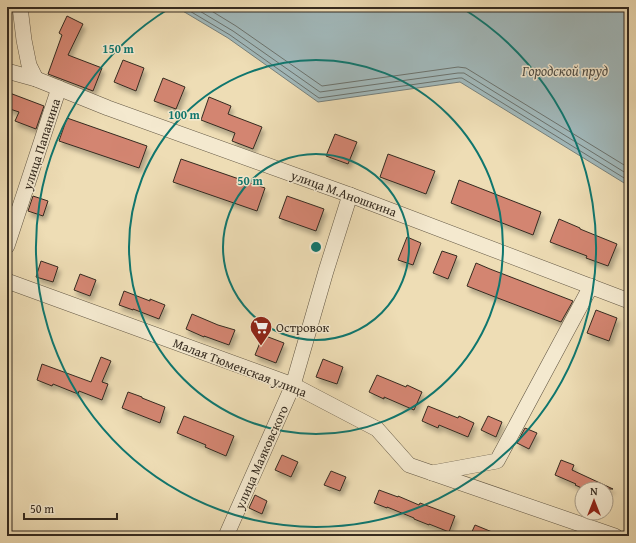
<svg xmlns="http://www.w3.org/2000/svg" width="636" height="543" font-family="'Gentium Book Plus',serif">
<defs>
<filter id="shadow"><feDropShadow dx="2.5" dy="4.5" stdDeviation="2" flood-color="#0004"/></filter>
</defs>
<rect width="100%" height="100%" fill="#eeddb5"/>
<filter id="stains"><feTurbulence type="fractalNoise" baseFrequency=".005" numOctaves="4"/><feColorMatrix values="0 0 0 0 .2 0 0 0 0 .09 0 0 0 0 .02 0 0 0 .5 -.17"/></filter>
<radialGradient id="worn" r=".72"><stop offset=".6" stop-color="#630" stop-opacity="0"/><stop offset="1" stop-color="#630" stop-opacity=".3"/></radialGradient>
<!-- water -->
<polygon fill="#a1b8ba" stroke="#76807c" points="176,7 629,7 629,186 460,82 318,102 228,38"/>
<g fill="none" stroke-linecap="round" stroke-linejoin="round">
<!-- shore -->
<g stroke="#6b726d" stroke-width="1">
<polyline points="183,7 230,35 319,98 459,78 462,78 629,181"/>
<polyline points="193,7 233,31 320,92 458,73 464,73 629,175"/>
<polyline points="205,7 236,26 322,86 458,67 466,68 629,168"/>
</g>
</g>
<!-- building -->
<g fill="#d38571" stroke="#352b20" filter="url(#shadow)">
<polygon points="67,16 83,24 68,55 102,68 93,91 48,74 62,35 59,33"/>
<polygon points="123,60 144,68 136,91 114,82"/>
<polygon points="163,78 185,87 176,109 154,101"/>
<polygon points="7,92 44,106 36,129 15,121 19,112 7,108"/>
<polygon points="209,97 231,106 228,114 262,127 253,149 232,141 235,133 201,120"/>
<polygon points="67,118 147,146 139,168 59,141"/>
<polygon points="335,134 357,142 348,164 326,156"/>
<polygon points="388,154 435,171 426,194 380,177"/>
<polygon points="181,159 265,188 257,211 173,182"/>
<polygon points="459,180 541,212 533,235 451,203"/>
<polygon points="33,196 48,201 43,216 28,211"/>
<polygon points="287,196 324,209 316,231 279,218"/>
<polygon points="559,219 580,228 580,229 617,244 608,266 586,258 587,256 550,242"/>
<polygon points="407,237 421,243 413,265 398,260"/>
<polygon points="442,251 457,256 448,279 433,273"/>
<polygon points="41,261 58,267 53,282 36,277"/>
<polygon points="476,263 490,269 573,301 561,322 495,297 467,286"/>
<polygon points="80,274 96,280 90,296 74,290"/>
<polygon points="124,291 150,301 150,299 165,305 159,319 133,309 133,310 119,305"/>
<polygon points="596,310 617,318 609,341 587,333"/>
<polygon points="192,314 218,325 235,330 229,345 204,336 204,337 186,329"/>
<polygon points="263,335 284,343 276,363 255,355"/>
<polygon points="101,357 111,361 102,382 108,384 102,400 79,391 78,394 53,384 52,386 37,380 42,364 91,382"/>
<polygon points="323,359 343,367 337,384 316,377"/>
<polygon points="377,375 406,387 407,385 422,392 414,410 384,397 384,399 369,392"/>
<polygon points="128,392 142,397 142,398 165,407 160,423 122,408"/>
<polygon points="428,406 458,418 459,416 474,423 468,437 439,425 438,428 422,421"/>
<polygon points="184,416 234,436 226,456 205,447 206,445 177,433"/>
<polygon points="488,416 502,422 496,437 481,430"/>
<polygon points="525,428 537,433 529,449 517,443"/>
<polygon points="282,455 298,462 291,477 275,470"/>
<polygon points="561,460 574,465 572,470 613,489 584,489 575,485 576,484 555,475"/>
<polygon points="331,471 346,477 340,491 324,485"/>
<polygon points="379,490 398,497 398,496 419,505 420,503 455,516 449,532 429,524 429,525 414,519 414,518 387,507 387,508 374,503"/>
<polygon points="255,495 267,501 262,514 249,508"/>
<polygon points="475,525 502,536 470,536"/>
</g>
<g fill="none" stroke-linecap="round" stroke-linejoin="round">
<!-- minor casing -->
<g stroke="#635845" stroke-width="16">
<g id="minor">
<polyline points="20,7 24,40 29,65 36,79"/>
<polyline points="7,71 36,79 108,108 350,195 629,301"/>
<polyline points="7,246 59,88"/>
<polyline points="7,281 293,385 377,429 409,465 615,536"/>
<polyline points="432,473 497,461 591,286"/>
<polyline points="226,536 293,385 326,271 350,195"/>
</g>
</g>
<!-- minor -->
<use href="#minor" stroke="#f4e9cf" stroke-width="15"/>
</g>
<!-- distance rings -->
<g fill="none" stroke="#0f766e" stroke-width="2">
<circle cx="316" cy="247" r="93"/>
<circle cx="316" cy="247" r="187"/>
<path d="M462 8A280 280 0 1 1 170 8"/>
</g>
<!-- icons -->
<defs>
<g id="supermarket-pin" transform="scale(1.15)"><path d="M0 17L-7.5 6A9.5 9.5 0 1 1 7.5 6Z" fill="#8f2418" stroke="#f4e9cf"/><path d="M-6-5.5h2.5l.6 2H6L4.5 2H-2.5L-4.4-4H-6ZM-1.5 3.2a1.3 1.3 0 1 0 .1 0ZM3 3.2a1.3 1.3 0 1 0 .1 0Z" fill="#fff"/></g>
</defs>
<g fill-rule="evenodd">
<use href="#supermarket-pin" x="261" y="327"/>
</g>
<g text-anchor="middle" stroke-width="3" stroke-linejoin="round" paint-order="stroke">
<!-- street labels -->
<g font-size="13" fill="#352b20" stroke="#f4e9cf">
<text transform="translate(41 144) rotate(-72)" y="5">улица Папанина</text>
<text transform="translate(344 193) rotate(20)" y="5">улица М.Аношкина</text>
<text transform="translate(240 367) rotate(21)" y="5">Малая Тюменская улица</text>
<text transform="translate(261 457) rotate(-66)" y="5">улица Маяковского</text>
</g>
<!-- poi labels -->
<g font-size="13" fill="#352b20" stroke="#f4e9cf" text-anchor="start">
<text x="276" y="332">Островок</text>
</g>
<!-- water labels -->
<g font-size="14" font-style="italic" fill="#504e46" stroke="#f4e9cf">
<text x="565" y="76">Городской пруд</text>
</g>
</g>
<circle cx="316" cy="247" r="6" fill="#0f766e" stroke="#f4e9cf" stroke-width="2"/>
<g font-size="12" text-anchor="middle" font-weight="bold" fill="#0f766e" stroke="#f4e9cf" stroke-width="3" stroke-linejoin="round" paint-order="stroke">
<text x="118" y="53">150 m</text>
<text x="184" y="119">100 m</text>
<text x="250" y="185">50 m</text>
</g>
<!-- margin -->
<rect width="636" height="543" fill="none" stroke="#eeddb5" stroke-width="24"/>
<rect x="8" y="8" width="620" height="527" fill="none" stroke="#352b20" stroke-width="2"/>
<rect x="12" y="12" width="612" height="519" fill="none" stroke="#352b20"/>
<!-- north arrow -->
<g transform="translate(594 501)"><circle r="19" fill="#f4e9cf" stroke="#a89d89"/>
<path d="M0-3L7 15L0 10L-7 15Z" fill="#8f2418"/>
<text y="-6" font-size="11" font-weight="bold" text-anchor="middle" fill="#352b20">N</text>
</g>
<!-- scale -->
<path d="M24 513v6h93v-6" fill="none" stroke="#352b20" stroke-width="2"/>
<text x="30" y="513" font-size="12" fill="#352b20" stroke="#f4e9cf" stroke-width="3" paint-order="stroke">50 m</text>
<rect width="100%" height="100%" filter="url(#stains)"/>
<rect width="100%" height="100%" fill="url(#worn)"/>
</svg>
